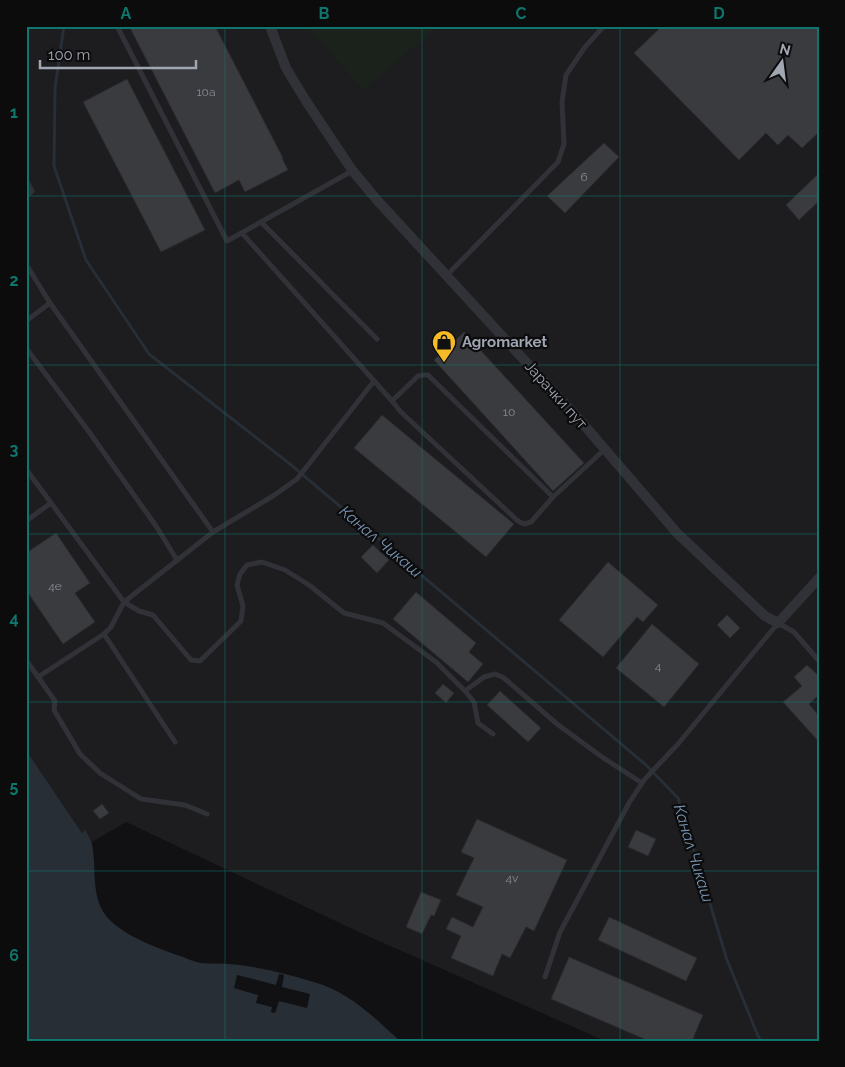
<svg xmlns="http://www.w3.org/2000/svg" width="845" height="1067" font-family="Raleway,sans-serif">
<rect width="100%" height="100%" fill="#111012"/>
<!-- built -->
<polygon fill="#1d1c1f" points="26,26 819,26 819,1041 605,1041 361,933 126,822 92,842 85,831 82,833 26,750"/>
<!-- green -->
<polygon fill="#1b221c" points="308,26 438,26 363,90"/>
<!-- water -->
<path fill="#272e36" d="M26 750 82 833 85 830C88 835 91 839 92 844 97 868 90 896 107 917 122 935 157 948 180 956 186 958 194 962 201 963 210 964 219 963 228 964 257 966 289 974 317 983 350 993 375 1018 400 1041H26Z"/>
<!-- pier -->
<polygon fill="#111012" points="279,974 284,975 282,987 310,994 307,1008 279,1001 275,1013 271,1012 272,1007 256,1003 258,995 234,988 237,975 276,985"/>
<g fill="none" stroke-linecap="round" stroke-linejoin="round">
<!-- stream -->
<polyline stroke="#272e36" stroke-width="3" points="64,26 55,88 54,166 86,260 149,354 290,464 646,765 678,798 727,960 758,1036 761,1041"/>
</g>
<!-- building -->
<g fill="#3a3b3f" stroke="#2b2a2e">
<polygon points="129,26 215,26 283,158 282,158 288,170 245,192 239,180 215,193"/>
<polygon points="662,26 819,26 819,132 802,148 788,135 778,145 766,133 739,160 634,53"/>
<polygon points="127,79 205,230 161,252 83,102"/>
<polygon points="604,143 619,157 565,213 547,196"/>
<polygon points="819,173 819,201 799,220 786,205"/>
<polygon points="464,332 584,463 553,491 434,360"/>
<polygon points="382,415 514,524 486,557 354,448"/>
<polygon points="56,533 90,583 75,593 95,622 63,644 26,590 26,553"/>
<polygon points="373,545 389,560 377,573 361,557"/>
<polygon points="608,562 658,605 643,622 637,617 603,657 559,620"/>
<polygon points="416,592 476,643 469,652 483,664 468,682 393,619"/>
<polygon points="727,615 740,628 730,638 717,625"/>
<polygon points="652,624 699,664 664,707 616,668"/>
<polygon points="807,665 819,676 819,695 809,704 819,716 819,742 783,702 802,686 794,677"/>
<polygon points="443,684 454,693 446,703 435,693"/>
<polygon points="500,691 541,728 528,742 487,705"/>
<polygon points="102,804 109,813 100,819 93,811"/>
<polygon points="477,819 567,860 534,931 526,927 510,958 502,954 493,976 451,958 461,936 446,929 452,917 473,927 483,907 456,895 474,858 461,852"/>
<polygon points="636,830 656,839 648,856 628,847"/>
<polygon points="421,892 441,900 434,916 431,915 422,934 406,927"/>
<polygon points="609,917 697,958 686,981 598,940"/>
<polygon points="569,957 703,1015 692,1041 649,1041 551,999"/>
</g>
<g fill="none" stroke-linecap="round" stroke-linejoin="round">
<!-- lane -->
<g stroke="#313237" stroke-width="5">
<polyline points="117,26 227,241 352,171"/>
<polyline points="26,180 32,191 26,196"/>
<polyline points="261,222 377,339"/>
<polyline points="242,233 392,401 418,376 424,375 428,375 553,497 605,449"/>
<polyline points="26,264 50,303 213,532"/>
<polyline points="447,275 558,162 564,144 562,102 566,75 585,47 604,26"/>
<polyline points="26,321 50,303"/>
<polyline points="26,348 87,429 156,526 177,560"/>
<polyline points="392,401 401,412 518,521 524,524 531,522 553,497"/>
<polyline points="26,469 124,602 139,611 153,615 191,660 200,661 241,621 243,606 237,585 240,574 247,565 262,562 285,570 309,585 344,613 383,623 436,662 465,691 474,702 478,723 493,734"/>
<polyline points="26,521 51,503"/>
<polyline points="104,634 175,742"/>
<polyline points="26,660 55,701 54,710 80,754 100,773 141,799 185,805 207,814"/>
<polyline points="38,677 104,634 111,627 124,602 213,532 273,496 297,479 374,381"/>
<polyline points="465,691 484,677 495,674 504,678 557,724 602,757 642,783"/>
<polyline points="545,977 560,932 629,803 644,780 678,744 778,623 794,632 819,661"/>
</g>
<!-- street -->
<polyline stroke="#313237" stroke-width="10" points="270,26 286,68 306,101 352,170 377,200 584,425 677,533 765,616 778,623 819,578"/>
</g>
<!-- grid -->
<path fill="none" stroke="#0f766e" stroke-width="1" stroke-opacity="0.55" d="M225 26V1041M422 26V1041M620 26V1041M26 196H819M26 365H819M26 534H819M26 702H819M26 871H819"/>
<!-- icons -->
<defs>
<g id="shop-pin" transform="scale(1.25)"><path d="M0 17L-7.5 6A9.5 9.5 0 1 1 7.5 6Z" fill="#f5ba26" stroke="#0c0c0d"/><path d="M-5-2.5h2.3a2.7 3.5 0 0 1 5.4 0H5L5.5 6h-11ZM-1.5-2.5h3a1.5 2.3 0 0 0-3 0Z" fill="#111"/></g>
</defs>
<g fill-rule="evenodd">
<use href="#shop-pin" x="444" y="342"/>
</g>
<g text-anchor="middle" stroke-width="4.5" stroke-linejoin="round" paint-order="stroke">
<!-- number labels -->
<g font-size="12" fill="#878b96">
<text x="206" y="96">10a</text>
<text x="584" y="181">6</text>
<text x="509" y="416">10</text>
<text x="55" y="590">4e</text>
<text x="658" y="670">4</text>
<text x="512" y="882">4v</text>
</g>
<!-- poi labels -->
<g font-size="15" font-weight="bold" fill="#a1a6b3" stroke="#0c0c0d" text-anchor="start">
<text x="462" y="347">Agromarket</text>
</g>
<!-- street labels -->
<g font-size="15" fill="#a1a6b3" stroke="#0c0c0d">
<text transform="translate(556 395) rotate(48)" y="5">Јарачки пут</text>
</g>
<!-- water labels -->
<g font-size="16" font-style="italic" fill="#7792b0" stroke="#0c0c0d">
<text transform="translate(381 541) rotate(40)" y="6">Канал Чикаш</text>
<text transform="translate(694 853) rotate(73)" y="6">Канал Чикаш</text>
</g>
</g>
<!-- border -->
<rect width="845" height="1067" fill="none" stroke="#0c0c0d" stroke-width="55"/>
<!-- north arrow -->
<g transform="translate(782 62) rotate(14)" stroke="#0c0c0d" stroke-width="4" paint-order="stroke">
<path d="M0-4L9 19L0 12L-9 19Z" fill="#a1a6b3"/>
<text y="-8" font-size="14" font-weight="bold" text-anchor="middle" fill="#a1a6b3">N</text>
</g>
<!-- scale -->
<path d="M40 60v8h156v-8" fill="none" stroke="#a1a6b3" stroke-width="2.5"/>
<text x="48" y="60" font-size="15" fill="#a1a6b3" stroke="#0c0c0d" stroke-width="4" paint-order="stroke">100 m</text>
<rect x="28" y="28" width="790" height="1012" fill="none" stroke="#0f766e" stroke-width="2"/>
<g font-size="16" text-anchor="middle" font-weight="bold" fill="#0f766e">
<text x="126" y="19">A</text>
<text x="324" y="19">B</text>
<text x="521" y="19">C</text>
<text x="719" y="19">D</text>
<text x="14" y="118">1</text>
<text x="14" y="286">2</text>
<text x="14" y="455">3</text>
<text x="14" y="624">4</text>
<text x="14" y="792">5</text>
<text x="14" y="961">6</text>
</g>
</svg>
